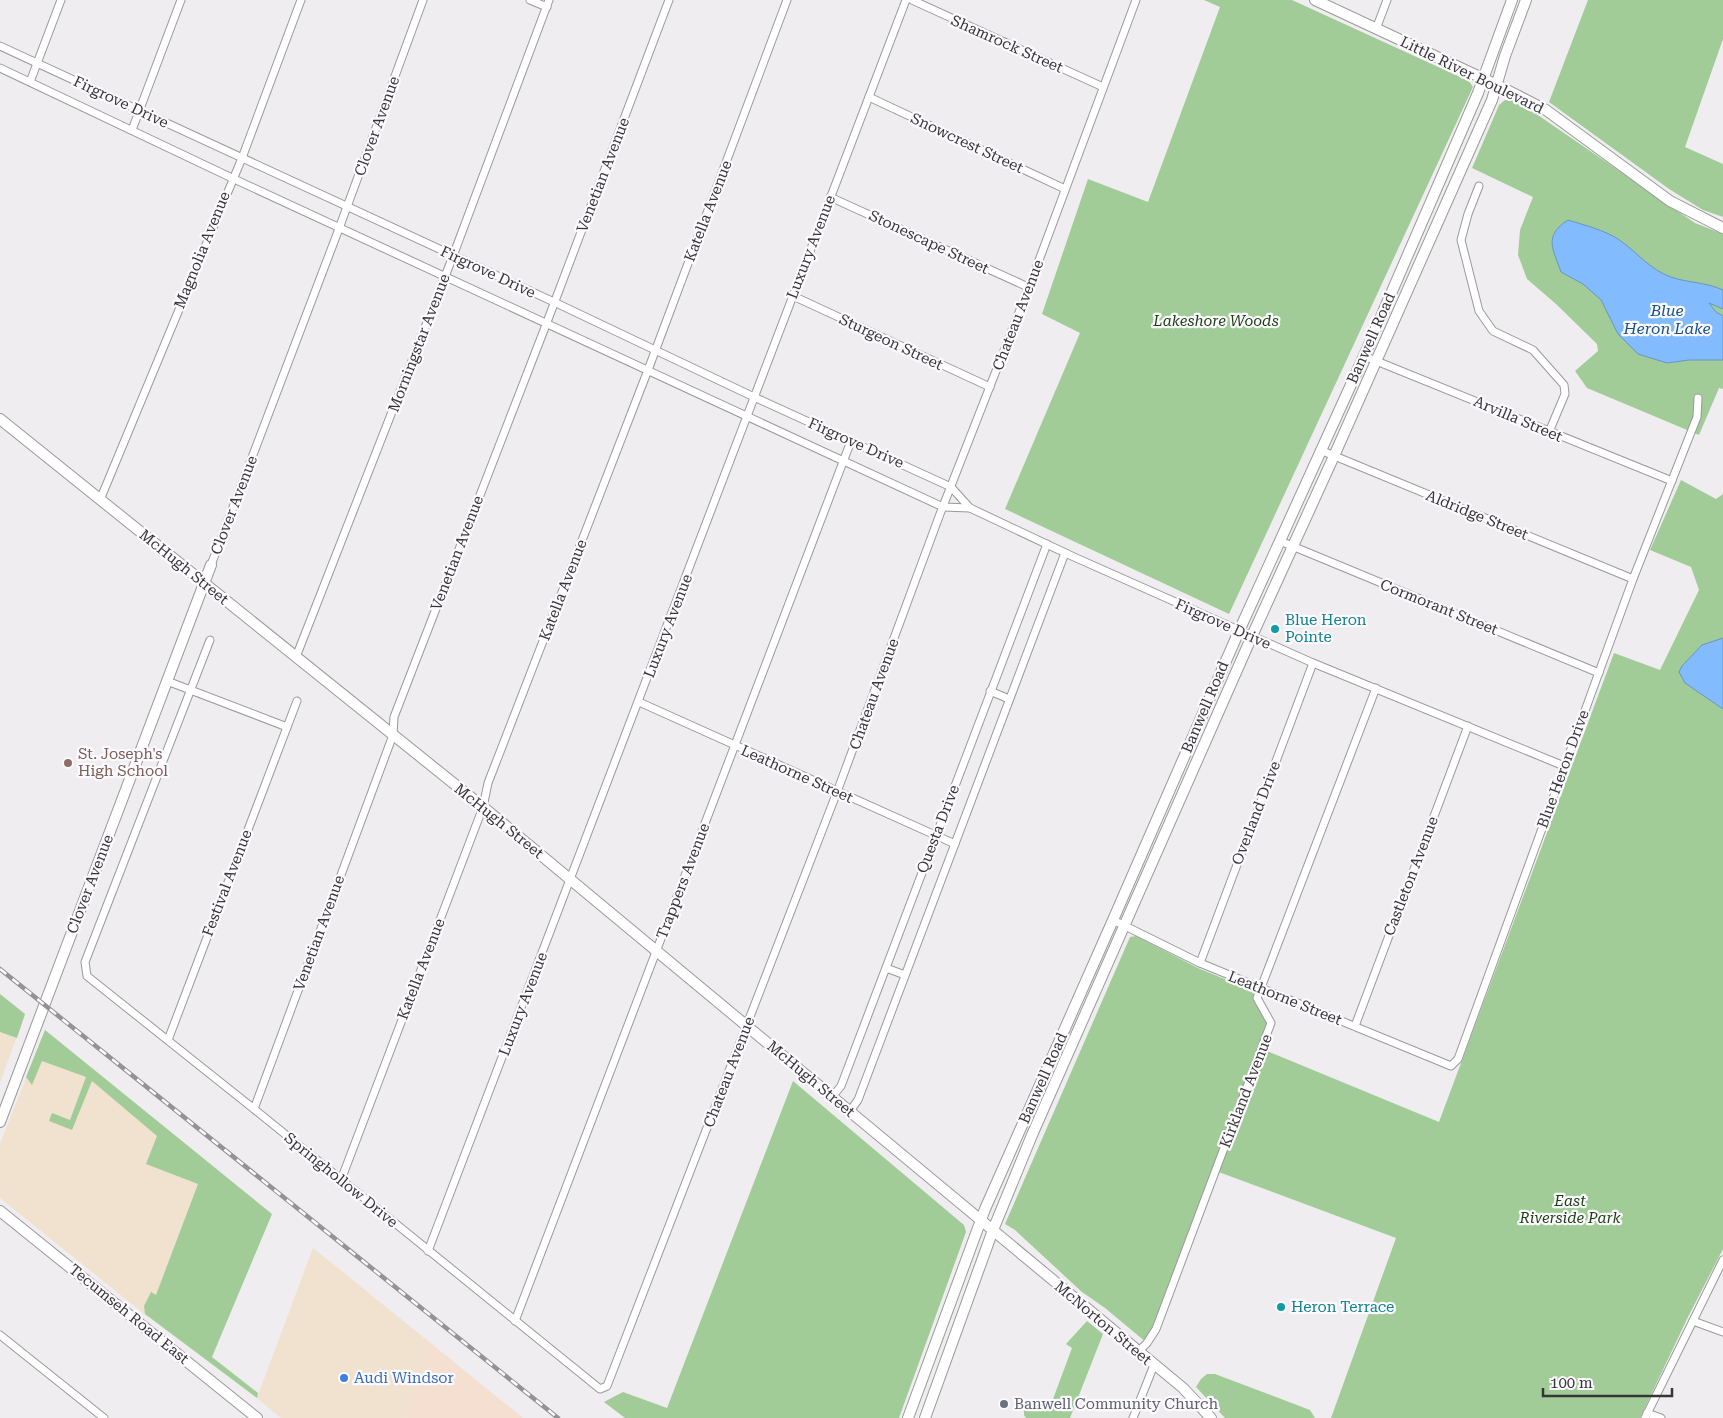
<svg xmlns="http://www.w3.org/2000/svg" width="1723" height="1418" font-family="'Roboto Serif',serif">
<rect width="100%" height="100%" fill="#efedf0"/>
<!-- commercial -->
<g fill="#f0e2ce">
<polygon points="0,994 25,1014 0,1083"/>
<polygon points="45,1030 209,1163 148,1317 0,1198 0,1144"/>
<polygon points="313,1248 433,1345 405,1418 281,1418 257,1398"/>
</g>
<!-- industrial -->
<polygon fill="#f4dfd1" points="433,1345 523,1418 405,1418"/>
<!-- green -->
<g fill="#a2cc97">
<polygon points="1204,0 1292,0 1469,81 1473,87 1229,614 1005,509 1080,333 1042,314 1088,179 1148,202 1220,7"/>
<polygon points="1588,0 1723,0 1723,39 1685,147 1723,164 1723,217 1703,210 1669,189 1549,102"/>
<polygon points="1505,100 1516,100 1695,223 1723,234 1723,389 1719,388 1699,435 1587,388 1575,371 1598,351 1597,344 1556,304 1527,279 1518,255 1520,230 1533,197 1472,168 1499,105"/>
<polygon points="1681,480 1716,499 1723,494 1723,1249 1688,1317 1640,1418 1331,1418 1396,1238 1216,1171 1147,1343 1105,1308 1082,1292 1015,1230 1005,1224 1130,937 1136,936 1200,969 1259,993 1257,998 1271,1023 1262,1049 1439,1122 1614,653 1660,670 1699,590 1691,567 1650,550"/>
<polygon points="0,994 25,1014 17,1038 0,1032"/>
<polygon points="45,1030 272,1214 212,1357 258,1393 257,1398 145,1314 144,1306 151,1292 156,1295 198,1184 146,1164 157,1136 92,1081 72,1130 49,1121 52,1113 70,1120 86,1077 42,1061 32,1085 26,1077"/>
<polygon points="793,1081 964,1225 966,1232 899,1418 625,1418 604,1402 623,1392 667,1408"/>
<polygon points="1087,1321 1103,1334 1070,1418 1026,1418 1024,1415 1024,1409 1035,1409 1042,1404 1050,1407 1072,1348 1066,1344"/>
<polygon points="1207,1374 1215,1374 1310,1410 1315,1418 1225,1418 1196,1387 1201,1379"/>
</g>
<!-- water -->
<g fill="#82bcff" stroke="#6c94c3">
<path d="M1568 220C1584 225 1604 230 1618 239 1636 251 1650 270 1671 277 1688 283 1706 282 1723 290V309L1709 303 1716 312 1723 316V360H1689L1667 363 1638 354 1618 334 1601 300 1583 284 1561 272C1553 249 1543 236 1568 220Z"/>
<polygon points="1723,638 1723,709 1685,683 1679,672 1682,666 1702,645"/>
</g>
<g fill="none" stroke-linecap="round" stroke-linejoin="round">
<!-- street casing -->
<g stroke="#9a999c" stroke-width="9">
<g id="street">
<polyline points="530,0 547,7"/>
<polyline points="912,0 1103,87"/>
<polyline points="1376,29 1387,0"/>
<polyline points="0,46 554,302 754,397 951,487 970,508 1074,557 1313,663 1564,766"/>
<polyline points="0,68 232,178 943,507 970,508"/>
<polyline points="30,82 61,0"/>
<polyline points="869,97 1065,189"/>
<polyline points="132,130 181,0"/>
<polyline points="1479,186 1468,214 1461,240 1479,311 1493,331 1533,350 1564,385 1565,394 1549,432"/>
<polyline points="830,197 1028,287"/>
<polyline points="793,296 990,387"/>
<polyline points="1364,356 1672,481"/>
<polyline points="1320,450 1633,579"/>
<polyline points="100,500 242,158 301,0"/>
<polyline points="1280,541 1599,673"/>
<polyline points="211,565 337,234 423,0"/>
<polyline points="210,640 85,962 87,976 254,1109 600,1389 607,1386 837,792 940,514 1032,279 1136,0"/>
<polyline points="296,657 453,256 549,0"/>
<polyline points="167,681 287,727"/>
<polyline points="990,691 1009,699"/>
<polyline points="639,702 955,844"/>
<polyline points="1113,920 1200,963 1451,1066 1458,1059 1633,579 1697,417 1698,398"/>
<polyline points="1200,963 1313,663"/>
<polyline points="886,968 905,975"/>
<polyline points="1355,1026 1468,726"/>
<polyline points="168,1040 297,701"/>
<polyline points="832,1097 841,1086 1047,544"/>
<polyline points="254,1109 393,735 394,717 544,330 669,0"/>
<polyline points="850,1111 858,1100 1065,553"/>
<polyline points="341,1180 483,807 488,783 648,370 787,0"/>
<polyline points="428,1251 906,0"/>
<polyline points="515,1321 851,441"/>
<polyline points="1693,1321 1723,1332"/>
<polyline points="0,1335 104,1418"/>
<polyline points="1138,1352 1147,1343 1156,1329 1271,1023 1257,998 1376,688"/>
<polyline points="1647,1413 1661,1418"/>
<polyline points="1133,1418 1154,1365"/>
<polyline points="1645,1418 1723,1260"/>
</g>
</g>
<!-- secondary casing -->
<g stroke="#9a999c" stroke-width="12">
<g id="secondary">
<polyline points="1315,0 1497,85 1546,110 1670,201 1723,228"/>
<polyline points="0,419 483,807 1183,1388 1211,1418"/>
<polyline points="0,1122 211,565"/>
<polyline points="0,1211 257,1418"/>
<polyline points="908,1418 985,1209 1113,920 1239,631 1364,356 1478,93 1512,0"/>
<polyline points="925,1418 993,1230 1032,1135 1252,636 1334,456 1492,100 1505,56 1526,0"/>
</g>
</g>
<!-- street -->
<use href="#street" stroke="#fff" stroke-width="7"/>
<!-- secondary -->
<use href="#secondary" stroke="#fff" stroke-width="10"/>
<!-- rail casing -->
<g stroke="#949294" stroke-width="4.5">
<polyline id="rail" points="0,969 558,1418"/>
</g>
<!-- rail -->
<use href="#rail" stroke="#fcfafe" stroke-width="2.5" stroke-dasharray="8" stroke-linecap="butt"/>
</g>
<!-- markers -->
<g fill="#0f9aa8" stroke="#fcfafe" stroke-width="2">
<circle cx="1275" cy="629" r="5"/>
<circle cx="1281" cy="1307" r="5"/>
</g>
<circle fill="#8d6e63" stroke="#fcfafe" stroke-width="2" cx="68" cy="763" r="5"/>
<circle fill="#3f7fe0" stroke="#fcfafe" stroke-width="2" cx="344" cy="1378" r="5"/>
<circle fill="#6b7280" stroke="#fcfafe" stroke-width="2" cx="1004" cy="1404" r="5"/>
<g text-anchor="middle" stroke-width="4.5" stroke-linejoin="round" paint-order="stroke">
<!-- street labels -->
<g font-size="15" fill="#373637" stroke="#fcfafe">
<text transform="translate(1007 44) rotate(24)" y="5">Shamrock Street</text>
<text transform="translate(1472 75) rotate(26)" y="5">Little River Boulevard</text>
<text transform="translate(121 102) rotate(25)" y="5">Firgrove Drive</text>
<text transform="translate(377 126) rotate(-70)" y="5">Clover Avenue</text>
<text transform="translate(967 143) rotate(25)" y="5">Snowcrest Street</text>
<text transform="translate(603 175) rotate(-69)" y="5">Venetian Avenue</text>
<text transform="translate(708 211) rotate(-69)" y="5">Katella Avenue</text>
<text transform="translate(929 242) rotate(25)" y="5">Stonescape Street</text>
<text transform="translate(811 247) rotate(-69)" y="5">Luxury Avenue</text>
<text transform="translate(202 250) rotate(-68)" y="5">Magnolia Avenue</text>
<text transform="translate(488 272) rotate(25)" y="5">Firgrove Drive</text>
<text transform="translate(1018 315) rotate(-69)" y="5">Chateau Avenue</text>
<text transform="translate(1371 338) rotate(-66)" y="5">Banwell Road</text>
<text transform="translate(891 342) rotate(25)" y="5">Sturgeon Street</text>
<text transform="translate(419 343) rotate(-69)" y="5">Morningstar Avenue</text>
<text transform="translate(1518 419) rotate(23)" y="5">Arvilla Street</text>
<text transform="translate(856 443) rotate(24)" y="5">Firgrove Drive</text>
<text transform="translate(234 505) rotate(-69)" y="5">Clover Avenue</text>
<text transform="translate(1477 515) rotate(22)" y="5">Aldridge Street</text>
<text transform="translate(457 553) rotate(-69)" y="5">Venetian Avenue</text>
<text transform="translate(184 567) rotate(39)" y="5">McHugh Street</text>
<text transform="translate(563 590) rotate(-69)" y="5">Katella Avenue</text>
<text transform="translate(1439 607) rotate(22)" y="5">Cormorant Street</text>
<text transform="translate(1223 624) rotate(24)" y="5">Firgrove Drive</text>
<text transform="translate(668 626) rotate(-69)" y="5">Luxury Avenue</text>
<text transform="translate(874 694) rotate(-70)" y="5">Chateau Avenue</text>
<text transform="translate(1205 707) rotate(-67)" y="5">Banwell Road</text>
<text transform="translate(1563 769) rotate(-70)" y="5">Blue Heron Drive</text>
<text transform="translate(797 774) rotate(24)" y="5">Leathorne Street</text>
<text transform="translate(1256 813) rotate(-69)" y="5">Overland Drive</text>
<text transform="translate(499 821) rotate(39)" y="5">McHugh Street</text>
<text transform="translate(938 829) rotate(-69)" y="5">Questa Drive</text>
<text transform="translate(1411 876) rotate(-69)" y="5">Castleton Avenue</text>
<text transform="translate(683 881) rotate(-69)" y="5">Trappers Avenue</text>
<text transform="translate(227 883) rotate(-69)" y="5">Festival Avenue</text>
<text transform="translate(90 884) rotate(-69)" y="5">Clover Avenue</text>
<text transform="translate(319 933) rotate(-70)" y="5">Venetian Avenue</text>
<text transform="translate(421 969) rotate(-69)" y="5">Katella Avenue</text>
<text transform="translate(1285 998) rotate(22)" y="5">Leathorne Street</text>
<text transform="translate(523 1004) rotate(-69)" y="5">Luxury Avenue</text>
<text transform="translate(729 1072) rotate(-69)" y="5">Chateau Avenue</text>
<text transform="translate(1043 1078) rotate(-66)" y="5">Banwell Road</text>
<text transform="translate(811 1079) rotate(40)" y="5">McHugh Street</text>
<text transform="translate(1246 1091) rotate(-69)" y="5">Kirkland Avenue</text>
<text transform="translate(341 1180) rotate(39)" y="5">Springhollow Drive</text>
<text transform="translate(129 1314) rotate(39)" y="5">Tecumseh Road East</text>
<text transform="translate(1103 1323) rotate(40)" y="5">McNorton Street</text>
</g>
<!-- park labels -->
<g font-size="15" font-style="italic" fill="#193e0f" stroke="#fcfafe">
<text x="1216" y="326">Lakeshore Woods</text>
<text x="1570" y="1206">East<tspan x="1570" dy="17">Riverside Park</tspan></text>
</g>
<!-- culture labels -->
<g font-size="15" fill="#0d838f" stroke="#fcfafe" text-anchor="start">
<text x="1285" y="625">Blue Heron<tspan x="1285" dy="17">Pointe</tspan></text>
<text x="1291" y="1312">Heron Terrace</text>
</g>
<!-- education labels -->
<g font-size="15" fill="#785e54" stroke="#fcfafe" text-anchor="start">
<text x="78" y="759">St. Joseph's<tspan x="78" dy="17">High School</tspan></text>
</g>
<!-- shop labels -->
<g font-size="15" fill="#366cbe" stroke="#fcfafe" text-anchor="start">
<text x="354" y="1383">Audi Windsor</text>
</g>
<!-- worship labels -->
<g font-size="15" fill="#5b616d" stroke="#fcfafe" text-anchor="start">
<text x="1014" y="1409">Banwell Community Church</text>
</g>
<!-- water labels -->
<g font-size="16" font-style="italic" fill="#15518c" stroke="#fcfafe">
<text x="1667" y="316">Blue<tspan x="1667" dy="18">Heron Lake</tspan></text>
</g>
</g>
<!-- scale -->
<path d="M1543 1388v8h129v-8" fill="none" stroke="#373637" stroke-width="2.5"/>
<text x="1550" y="1388" font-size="15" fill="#373637" stroke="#fcfafe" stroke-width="4" paint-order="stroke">100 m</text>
</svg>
